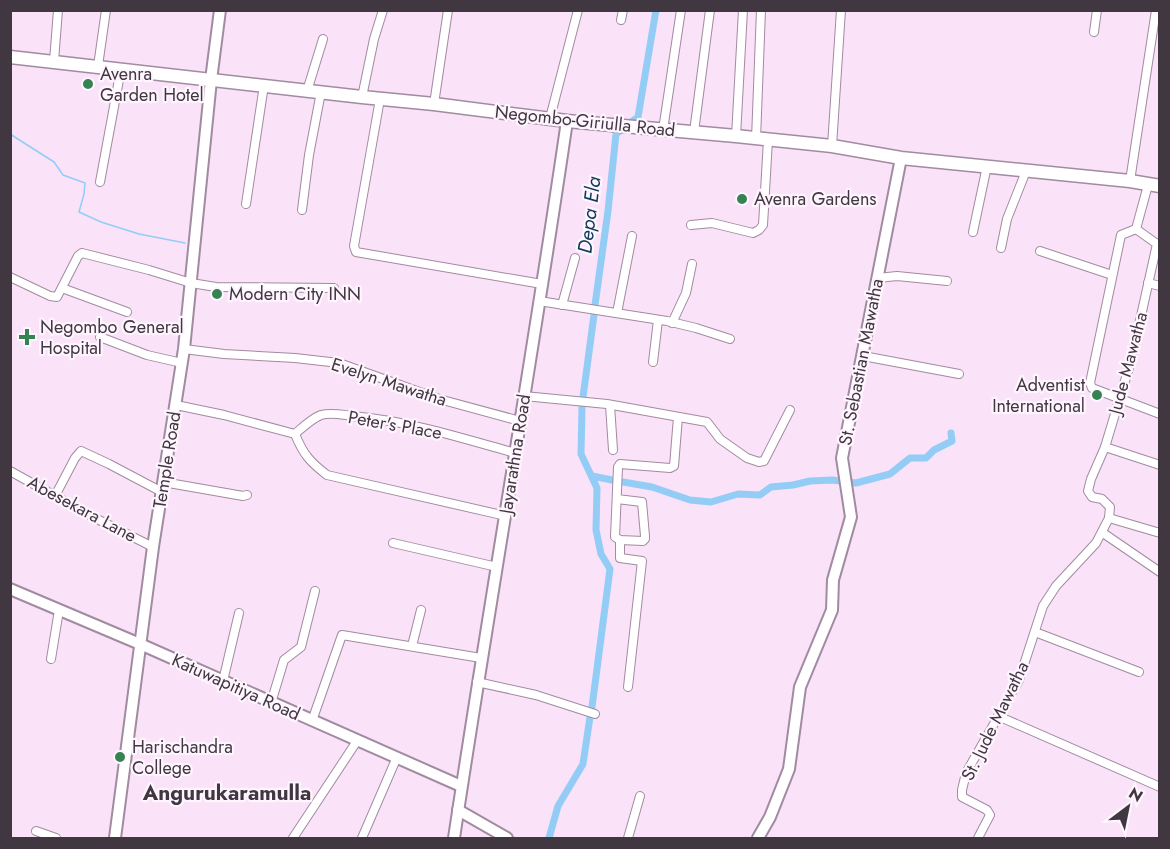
<svg xmlns="http://www.w3.org/2000/svg" width="1170" height="849" font-family="Jost,sans-serif">
<rect width="100%" height="100%" fill="#fae2f9"/>
<g fill="none" stroke-linecap="round" stroke-linejoin="round">
<!-- stream -->
<polyline stroke="#93cdf6" stroke-width="1.5" points="10,134 54,162 63,175 85,183 84,194 79,212 101,222 139,234 185,243"/>
<!-- canal -->
<g stroke="#93cdf6" stroke-width="7">
<polyline points="631,122 638,117 656,10"/>
<polyline points="595,305 608,211 616,134 620,131"/>
<polyline points="583,397 594,315"/>
<polyline points="582,407 581,454 597,488 596,530 601,554 610,569 592,707"/>
<polyline points="592,476 612,480"/>
<polyline points="623,482 652,487 690,500 711,502 738,494 760,495 771,487 793,485 810,481 832,480 856,483 890,474 910,458 926,458 934,450 952,441 951,433"/>
<polyline points="549,838 558,806 583,764 590,717"/>
</g>
<!-- street casing -->
<g stroke="#a18ba0" stroke-width="10">
<g id="street">
<polyline points="621,20 623,10"/>
<polyline points="1094,32 1097,10"/>
<polyline points="54,61 58,10"/>
<polyline points="98,66 106,10"/>
<polyline points="307,91 323,39"/>
<polyline points="362,97 374,39 383,10"/>
<polyline points="380,99 354,246 356,252 542,284"/>
<polyline points="434,104 448,10"/>
<polyline points="550,118 578,10"/>
<polyline points="663,130 681,10"/>
<polyline points="694,132 710,10"/>
<polyline points="736,136 743,10"/>
<polyline points="756,139 761,10"/>
<polyline points="832,146 841,10"/>
<polyline points="1130,181 1156,10"/>
<polyline points="100,182 121,69"/>
<polyline points="246,204 264,85"/>
<polyline points="302,210 309,155 321,92"/>
<polyline points="691,225 712,223 753,233 759,230 763,225 768,140"/>
<polyline points="1136,229 1121,235 1090,383 1092,388 1160,414"/>
<polyline points="973,232 987,166"/>
<polyline points="1001,248 1007,219 1026,171"/>
<polyline points="1040,251 1112,275"/>
<polyline points="10,277 50,296 57,297 78,256 82,253 149,270 191,283 216,287 334,288"/>
<polyline points="878,278 897,276 947,281"/>
<polyline points="1148,283 1160,286"/>
<polyline points="62,288 127,312"/>
<polyline points="539,301 667,321 696,328 730,339"/>
<polyline points="562,305 575,258"/>
<polyline points="617,313 632,236"/>
<polyline points="672,323 686,293 692,264"/>
<polyline points="100,337 147,355 182,363"/>
<polyline points="184,349 224,354 295,358 339,363 439,399 520,421"/>
<polyline points="863,356 959,374"/>
<polyline points="653,362 658,320"/>
<polyline points="524,396 607,404 707,422 720,439 747,458 759,462 764,461 790,410"/>
<path d="M176 405 224 415 295 434C303 427 311 419 321 415 331 412 343 415 353 416 408 421 462 438 515 453"/>
<polyline points="610,405 613,450"/>
<path d="M295 434C303 454 310 462 327 475L506 516"/>
<polyline points="1105,447 1160,465"/>
<polyline points="10,471 95,518 153,547"/>
<polyline points="163,482 243,496 247,495"/>
<polyline points="55,496 75,458 81,451 109,464 162,492"/>
<polyline points="617,499 642,502 645,536 645,539 643,541 620,540 615,537 618,467 620,464 670,468 674,466 678,417"/>
<polyline points="1109,518 1160,533"/>
<polyline points="1103,533 1160,572"/>
<polyline points="620,540 620,558 642,561 628,687"/>
<polyline points="393,543 497,567"/>
<polyline points="1035,632 1139,672"/>
<polyline points="412,646 421,610"/>
<polyline points="51,659 59,610"/>
<polyline points="223,681 239,613"/>
<polyline points="477,682 536,695 595,714"/>
<polyline points="271,703 284,660 301,647 315,591"/>
<polyline points="998,716 1160,787"/>
<polyline points="312,721 342,635 481,658"/>
<polyline points="36,831 56,838"/>
<polyline points="293,838 357,741"/>
<polyline points="362,838 397,757"/>
<polyline points="628,838 640,796"/>
<polyline points="978,838 990,815 987,810 962,797 962,790 966,773 1019,680 1043,606 1056,586 1096,543 1109,518 1110,507 1102,499 1092,497 1088,491 1091,479 1105,447 1131,361 1157,244 1136,229 1148,185"/>
</g>
</g>
<!-- secondary casing -->
<g stroke="#a18ba0" stroke-width="14">
<g id="secondary">
<polyline points="10,589 140,644 461,786"/>
<polyline points="458,810 507,838"/>
<polyline points="115,838 153,547 184,349 211,80 220,10"/>
<path d="M454 838C490 599 532 361 567 121"/>
<polyline points="758,838 770,817 789,769 800,687 832,610 833,580 851,517 842,458 901,158"/>
</g>
</g>
<!-- primary casing -->
<g stroke="#a18ba0" stroke-width="15">
<polyline id="primary" points="10,57 362,97 434,104 567,121 736,136 832,146 901,158 1130,181 1160,186"/>
</g>
<!-- street -->
<use href="#street" stroke="#fff" stroke-width="8"/>
<!-- secondary -->
<use href="#secondary" stroke="#fff" stroke-width="10"/>
<!-- primary -->
<use href="#primary" stroke="#fff" stroke-width="12"/>
</g>
<!-- markers -->
<g fill="#358353" stroke="#fef5fe" stroke-width="2">
<circle cx="88" cy="84" r="6"/>
<circle cx="742" cy="199" r="6"/>
<circle cx="217" cy="294" r="6"/>
<path d="M24 328h6v6h6v6h-6v6h-6v-6h-6v-6h6z"/>
<circle cx="1097" cy="395" r="6"/>
<circle cx="120" cy="757" r="6"/>
</g>
<g text-anchor="middle" stroke-width="4.5" stroke-linejoin="round" paint-order="stroke">
<!-- poi labels -->
<g font-size="18" fill="#403740" stroke="#fef5fe" text-anchor="start">
<text x="100" y="80">Avenra<tspan x="100" dy="21">Garden Hotel</tspan></text>
<text x="754" y="205">Avenra Gardens</text>
<text x="229" y="300">Modern City INN</text>
<text x="40" y="333">Negombo General<tspan x="40" dy="21">Hospital</tspan></text>
<text x="1085" y="391" text-anchor="end">Adventist<tspan x="1085" dy="21">International</tspan></text>
<text x="132" y="753">Harischandra<tspan x="132" dy="21">College</tspan></text>
</g>
<!-- street labels -->
<g font-size="18" fill="#403740" stroke="#fef5fe">
<text transform="translate(585 121) rotate(6)" y="6">Negombo-Giriulla Road</text>
<text transform="translate(861 362) rotate(-79)" y="6">St. Sebastian Mawatha</text>
<text transform="translate(1128 363) rotate(-75)" y="6">Jude Mawatha</text>
<text transform="translate(389 382) rotate(18)" y="6">Evelyn Mawatha</text>
<text transform="translate(395 425) rotate(10)" y="6">Peter's Place</text>
<text transform="translate(515 454) rotate(-81)" y="6">Jayarathna Road</text>
<text transform="translate(167 460) rotate(-81)" y="6">Temple Road</text>
<text transform="translate(82 509) rotate(28)" y="6">Abesekara Lane</text>
<text transform="translate(236 687) rotate(24)" y="6">Katuwapitiya Road</text>
<text transform="translate(995 721) rotate(-64)" y="6">St. Jude Mawatha</text>
</g>
<!-- water labels -->
<g font-size="20" font-style="italic" fill="#0e3b57" stroke="#fef5fe">
<text transform="translate(589 215) rotate(-83)" y="7">Depa Ela</text>
</g>
<!-- quarter labels -->
<g font-size="21" font-weight="bold" fill="#403740" stroke="#fef5fe">
<text x="227" y="800">Angurukaramulla</text>
</g>
</g>
<!-- border -->
<rect width="1170" height="849" fill="none" stroke="#403740" stroke-width="24"/>
<!-- north arrow -->
<g transform="translate(1128 807) rotate(32)" stroke="#fef5fe" stroke-width="4.5" paint-order="stroke">
<path d="M0-4.5L10 22L0 15L-10 22Z" fill="#403740"/>
<text y="-9" font-size="16" font-weight="bold" text-anchor="middle" fill="#403740">N</text>
</g>
</svg>
